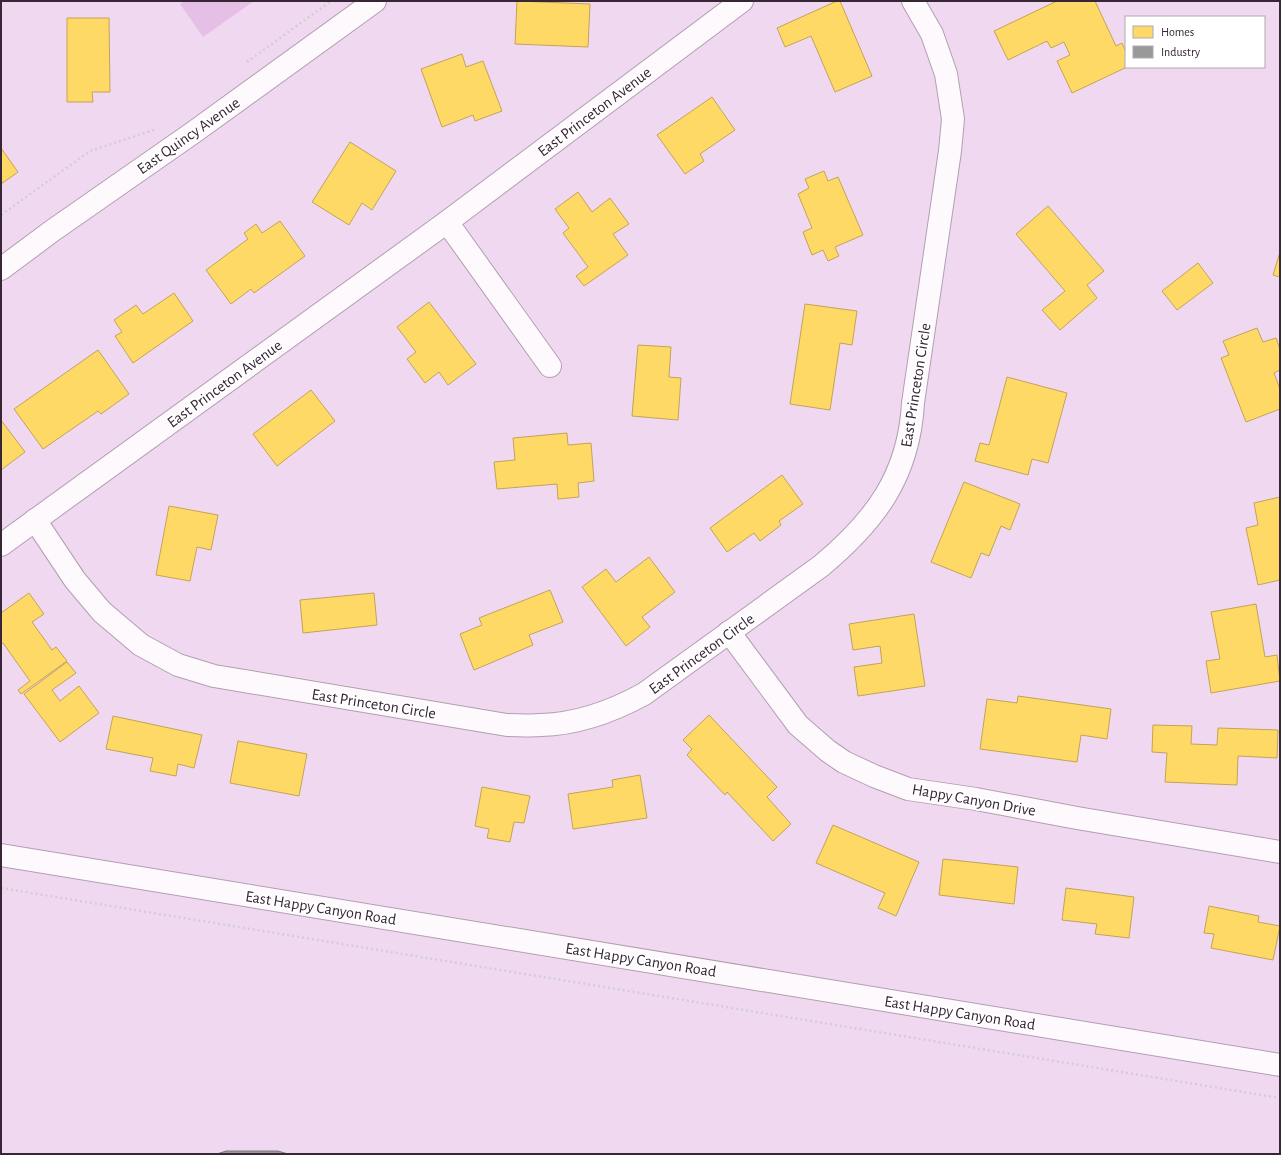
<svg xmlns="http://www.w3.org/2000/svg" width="1281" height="1155" font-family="'Alegreya Sans',sans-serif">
<rect width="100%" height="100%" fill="#f0d9f0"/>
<!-- green -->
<polygon fill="#e6bfe6" points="185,1 254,1 203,37 180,4"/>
<!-- homes -->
<g fill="#ffd966" stroke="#c3a358">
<polygon points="517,1 590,4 588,47 515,44"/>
<polygon points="837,1 840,1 872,76 835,92 811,36 785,47 777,28"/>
<polygon points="1057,1 1095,1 1116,46 1122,43 1126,52 1126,67 1127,67 1072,93 1057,61 1070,55 1064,42 1051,48 1047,41 1008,60 994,31"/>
<polygon points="67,18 109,18 110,92 92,92 93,102 67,102"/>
<polygon points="462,54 466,67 483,61 502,111 475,121 473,115 442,127 421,69"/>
<polygon points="712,97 735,130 700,154 704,161 685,174 657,135"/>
<polygon points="350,142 396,171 372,210 362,203 349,225 312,202"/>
<polygon points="1,148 18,172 1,184"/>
<polygon points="824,171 828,181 838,177 863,235 835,247 839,256 828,261 823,250 812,255 803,232 812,228 798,194 809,188 805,179"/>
<polygon points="578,192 592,212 610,198 629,224 613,234 628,255 584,286 576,276 588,267 563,233 569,228 555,209"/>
<polygon points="1048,206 1104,271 1087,285 1097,298 1060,330 1042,310 1065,291 1016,234"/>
<polygon points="280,221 305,256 254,293 251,289 231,304 206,270 248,239 244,233 256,224 262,233"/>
<polygon points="1280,252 1280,277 1273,275"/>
<polygon points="1198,263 1213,283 1177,310 1162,291"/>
<polygon points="174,293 193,321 133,363 115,336 122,332 114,320 136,305 143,314"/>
<polygon points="429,302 476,364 448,385 439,372 425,383 407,359 416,352 397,327"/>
<polygon points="805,304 857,311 852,345 840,343 830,410 790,404"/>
<polygon points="1257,328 1263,342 1276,338 1280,349 1280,370 1274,373 1280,389 1280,409 1246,422 1221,358 1229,355 1223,341"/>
<polygon points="638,345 671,347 669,377 681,378 678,420 632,416"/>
<polygon points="98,350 129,394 101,414 98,411 43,449 14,409"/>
<polygon points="1007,377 1067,393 1048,463 1032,459 1028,475 975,461 980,443 989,445"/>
<polygon points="311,390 335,421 277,466 253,434"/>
<polygon points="1,420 25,452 1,470"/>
<polygon points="567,433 568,445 591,443 594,481 578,483 579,497 558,499 557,484 497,489 494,462 515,460 513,438"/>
<polygon points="782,475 803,504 779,521 781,525 760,541 754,533 727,552 710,528"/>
<polygon points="964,482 1020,504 1010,530 1001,526 989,556 981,553 971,578 931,562"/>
<polygon points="1280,497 1280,580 1258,585 1246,528 1258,525 1254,503"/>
<polygon points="169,506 218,515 211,550 197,547 190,581 156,575"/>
<polygon points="649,557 675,592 642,617 650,627 626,646 582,587 606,569 616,582"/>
<polygon points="550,590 563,622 529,635 533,645 474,670 460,634 482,625 479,618"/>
<polygon points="29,593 44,614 32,622 52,650 56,647 67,661 21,694 18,690 30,681 3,643 1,644 1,613"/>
<polygon points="374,593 377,625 303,633 300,600"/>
<polygon points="1256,604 1265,657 1277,655 1280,681 1211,693 1206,661 1220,659 1211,612"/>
<polygon points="914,614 925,686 858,696 854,667 882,663 880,646 853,650 849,624"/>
<polygon points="67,662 76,673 52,690 60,701 79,686 99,713 60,742 24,694"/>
<polygon points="1018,696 1111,709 1107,739 1081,735 1077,762 980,749 987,699 1017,703"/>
<polygon points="709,715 777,787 767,797 791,824 773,841 727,792 725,795 687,755 692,749 683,740"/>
<polygon points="113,716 202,735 194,768 178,764 176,776 150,771 153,758 106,749"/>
<polygon points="1153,725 1192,726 1191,744 1217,745 1218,728 1278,730 1277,758 1238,756 1237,785 1165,782 1167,753 1152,752"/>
<polygon points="238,741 307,754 299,796 230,783"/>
<polygon points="640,775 647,818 573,829 568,794 613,787 612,780"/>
<polygon points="482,787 530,796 524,823 514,822 510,842 487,838 489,829 475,826"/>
<polygon points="833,825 919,862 896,916 878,908 885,893 816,863"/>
<polygon points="943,859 1018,867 1014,904 939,895"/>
<polygon points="1066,888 1134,897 1129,938 1095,934 1097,924 1062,920"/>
<polygon points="1209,906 1259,916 1258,922 1280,926 1273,960 1211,948 1214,934 1204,933"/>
</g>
<!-- industry -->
<polygon fill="#999" stroke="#7b767b" points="226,1151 278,1151 288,1154 217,1154"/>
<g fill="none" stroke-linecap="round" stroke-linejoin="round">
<!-- minor casing -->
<g stroke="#b19fb1" stroke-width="24">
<g id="minor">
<polyline points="447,222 550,366"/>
<polyline points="1,269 52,231 194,132 375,1"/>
<path d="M35 520 75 580 102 612 141 645 178 665 214 676 507 725C519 725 530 726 541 725 577 724 613 711 644 694L821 566C875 521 909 476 913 403L950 151 953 119 946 74 932 34 913 1"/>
<polyline points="1,545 447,222 742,1"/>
<polyline points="729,632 798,725 828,751 844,762 874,776 908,789 976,799 1077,818 1280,852"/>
<polyline points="1,855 1280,1065"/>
</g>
</g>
<!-- path -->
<g stroke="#d3cdd3" stroke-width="2.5" stroke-dasharray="2 3" stroke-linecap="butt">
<polyline points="247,62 331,1"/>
<polyline points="1,215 90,151 154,130"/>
<polyline points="1,888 1280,1098"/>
</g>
<!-- minor -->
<use href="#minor" stroke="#fdf9fd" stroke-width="22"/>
</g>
<g text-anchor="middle" stroke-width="4" stroke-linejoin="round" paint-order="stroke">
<!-- street labels -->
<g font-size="16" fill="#362636" stroke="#fff">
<text transform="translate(594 111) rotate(-37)" y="6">East Princeton Avenue</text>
<text transform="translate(188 135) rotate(-35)" y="6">East Quincy Avenue</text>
<text transform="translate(224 383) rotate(-36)" y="6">East Princeton Avenue</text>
<text transform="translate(915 385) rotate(-81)" y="6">East Princeton Circle</text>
<text transform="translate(701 653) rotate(-36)" y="6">East Princeton Circle</text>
<text transform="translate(374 703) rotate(9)" y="6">East Princeton Circle</text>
<text transform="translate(974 799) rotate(10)" y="6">Happy Canyon Drive</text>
<text transform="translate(321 907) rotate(9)" y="6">East Happy Canyon Road</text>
<text transform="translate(641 959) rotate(9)" y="6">East Happy Canyon Road</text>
<text transform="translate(960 1012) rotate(9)" y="6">East Happy Canyon Road</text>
</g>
</g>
<!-- border -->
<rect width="1281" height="1155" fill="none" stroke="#362636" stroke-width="4"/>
<!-- legend -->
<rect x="1125" y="16" width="140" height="52" fill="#ffffff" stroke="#afa8af"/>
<rect x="1133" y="26" width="20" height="12" fill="#ffd966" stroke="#afa8af"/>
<text x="1161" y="36" font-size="12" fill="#362636">Homes</text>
<rect x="1133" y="46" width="20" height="12" fill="#999999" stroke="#afa8af"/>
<text x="1161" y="56" font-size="12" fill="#362636">Industry</text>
</svg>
